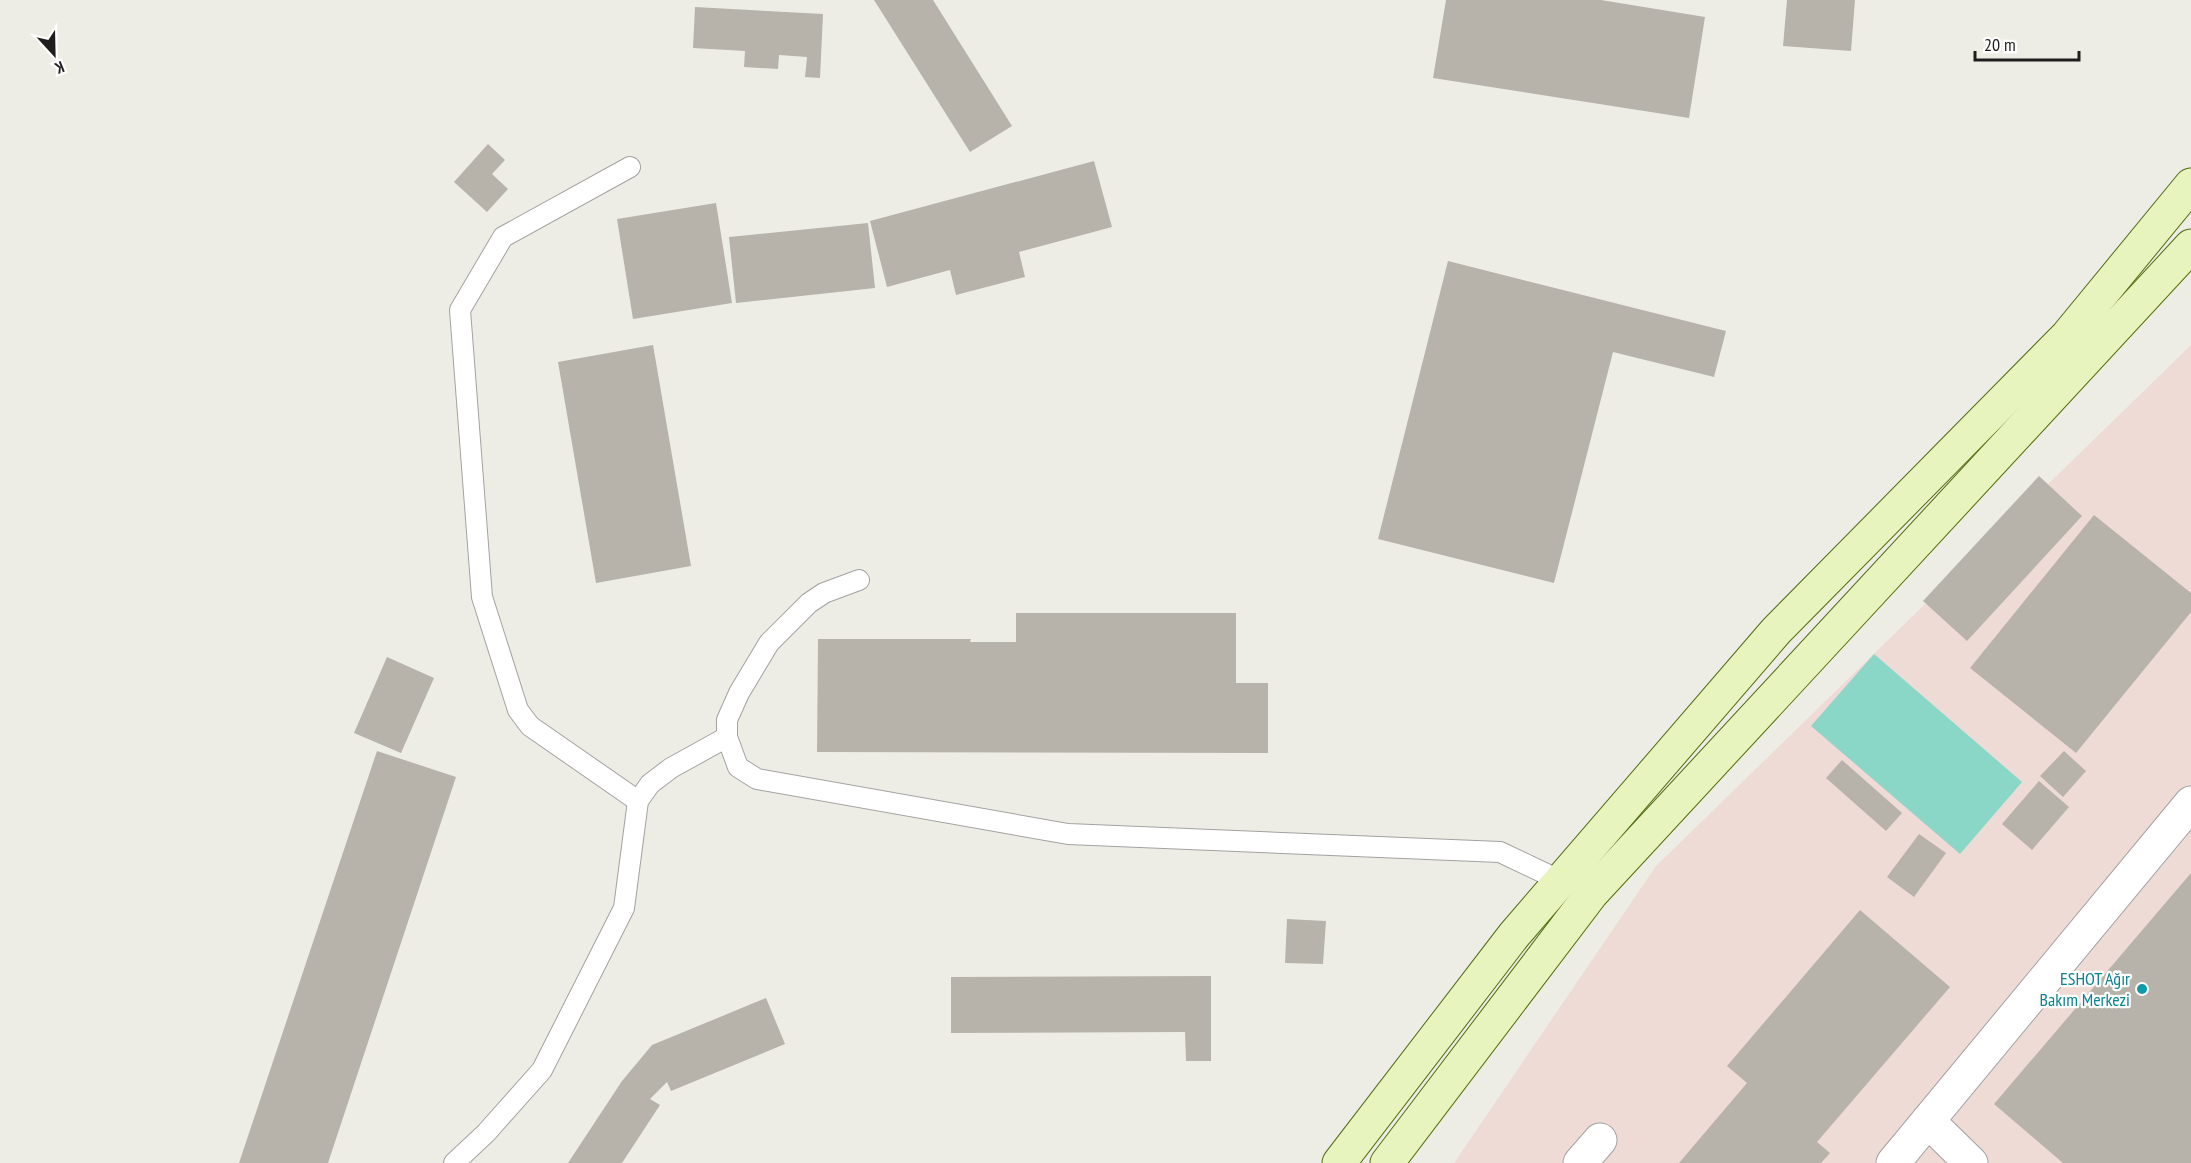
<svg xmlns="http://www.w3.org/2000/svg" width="2191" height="1163" font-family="'PT Sans Narrow',sans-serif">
<rect width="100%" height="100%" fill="#eeede5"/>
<!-- commercial -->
<polygon fill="#eedbd6" points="2191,345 2191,1163 1454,1163 1656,866"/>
<!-- pitch -->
<polygon fill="#8ad7c8" points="1874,654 2022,782 1960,854 1811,726"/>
<!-- building -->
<g fill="#b7b3ab">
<polygon points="874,0 933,0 1012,126 970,152"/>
<polygon points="1446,0 1601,0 1705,17 1689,118 1433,78"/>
<polygon points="1787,0 1855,0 1851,51 1783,46"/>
<polygon points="695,7 823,14 820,78 805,77 807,57 779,55 778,69 744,67 745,51 693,48"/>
<polygon points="488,144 505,160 492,174 508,189 487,212 454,182"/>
<polygon points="1094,161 1112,227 1019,252 1025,277 956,295 950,270 887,287 870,221"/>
<polygon points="716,203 732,303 633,319 617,219"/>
<polygon points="868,223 875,288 736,303 729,237"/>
<polygon points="1448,261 1726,331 1714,377 1613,352 1554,583 1378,539"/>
<polygon points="653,345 691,566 596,583 558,362"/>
<polygon points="2039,476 2082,516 1967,641 1923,601"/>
<polygon points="2094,515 2191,593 2191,612 2076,753 1970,668"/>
<polygon points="1016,613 1236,613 1236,683 1268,683 1268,753 817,752 818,639 971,639 970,642 1016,642"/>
<polygon points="387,657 434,678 401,753 354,733"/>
<polygon points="377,751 456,777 328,1163 239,1163"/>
<polygon points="2064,751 2086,771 2063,797 2040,776"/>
<polygon points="1842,760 1902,813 1886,831 1826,778"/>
<polygon points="2039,781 2069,807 2032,850 2002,824"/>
<polygon points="1919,834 1946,853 1914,897 1887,877"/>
<polygon points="2191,873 2191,1163 2063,1163 1994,1104"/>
<polygon points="1860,910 1950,987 1817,1142 1830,1153 1821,1163 1679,1163 1747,1083 1727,1066"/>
<polygon points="1287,919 1326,921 1323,964 1285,963"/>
<polygon points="1211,976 1211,1061 1186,1061 1185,1032 951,1033 951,977"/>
<polygon points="766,998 785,1044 671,1091 667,1082 650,1099 660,1105 622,1163 568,1163 622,1081 652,1045"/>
</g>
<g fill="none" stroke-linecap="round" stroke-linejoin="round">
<!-- lane casing -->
<g stroke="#a2a2a2" stroke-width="22">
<g id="lane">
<polyline points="630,167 503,237 460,310 482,597 518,710 530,726 638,801"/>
<polyline points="859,580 824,593 809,603 769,643 739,693 727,720 727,737 738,767 757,779 1068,834 1500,852 1561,881"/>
<polyline points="454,1163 486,1133 542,1070 624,908 638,801 650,784 671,768 727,737"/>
</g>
</g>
<!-- street casing -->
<g stroke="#a2a2a2" stroke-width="35">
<g id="street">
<polyline points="1928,1121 1971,1163"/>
<polyline points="1580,1163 1600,1140"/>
<polyline points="1893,1163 2191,803"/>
</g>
</g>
<!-- secondary casing -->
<g stroke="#506c0e" stroke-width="35">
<g id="secondary">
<polyline points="1339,1163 1514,935 1776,631 2067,336 2191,185"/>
<polyline points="1387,1163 1592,893 2191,246"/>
</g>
</g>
<!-- lane -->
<use href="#lane" stroke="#fff" stroke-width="20"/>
<!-- street -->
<use href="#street" stroke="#fff" stroke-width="33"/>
<!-- secondary -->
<use href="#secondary" stroke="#e7f4bd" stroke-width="33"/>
</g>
<!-- markers -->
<circle fill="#0f9aa8" stroke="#fff" stroke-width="2" cx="2142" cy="989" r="6"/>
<g text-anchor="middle" stroke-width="4.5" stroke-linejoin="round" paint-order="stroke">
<!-- culture labels -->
<g font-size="18" fill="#0d838f" stroke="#fff" text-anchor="end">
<text x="2130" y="985">ESHOT Ağır<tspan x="2130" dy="21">Bakım Merkezi</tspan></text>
</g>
</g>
<!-- north arrow -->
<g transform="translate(54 54) rotate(158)" stroke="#ffffff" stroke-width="4.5" paint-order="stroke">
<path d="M0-4.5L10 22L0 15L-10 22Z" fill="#1e1e1e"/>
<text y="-9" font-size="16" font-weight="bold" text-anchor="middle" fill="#1e1e1e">K</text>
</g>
<!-- scale -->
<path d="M1975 51v9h104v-9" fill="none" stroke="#1e1e1e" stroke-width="3"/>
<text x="1984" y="51" font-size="18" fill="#1e1e1e" stroke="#ffffff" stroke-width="4.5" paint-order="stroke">20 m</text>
</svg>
